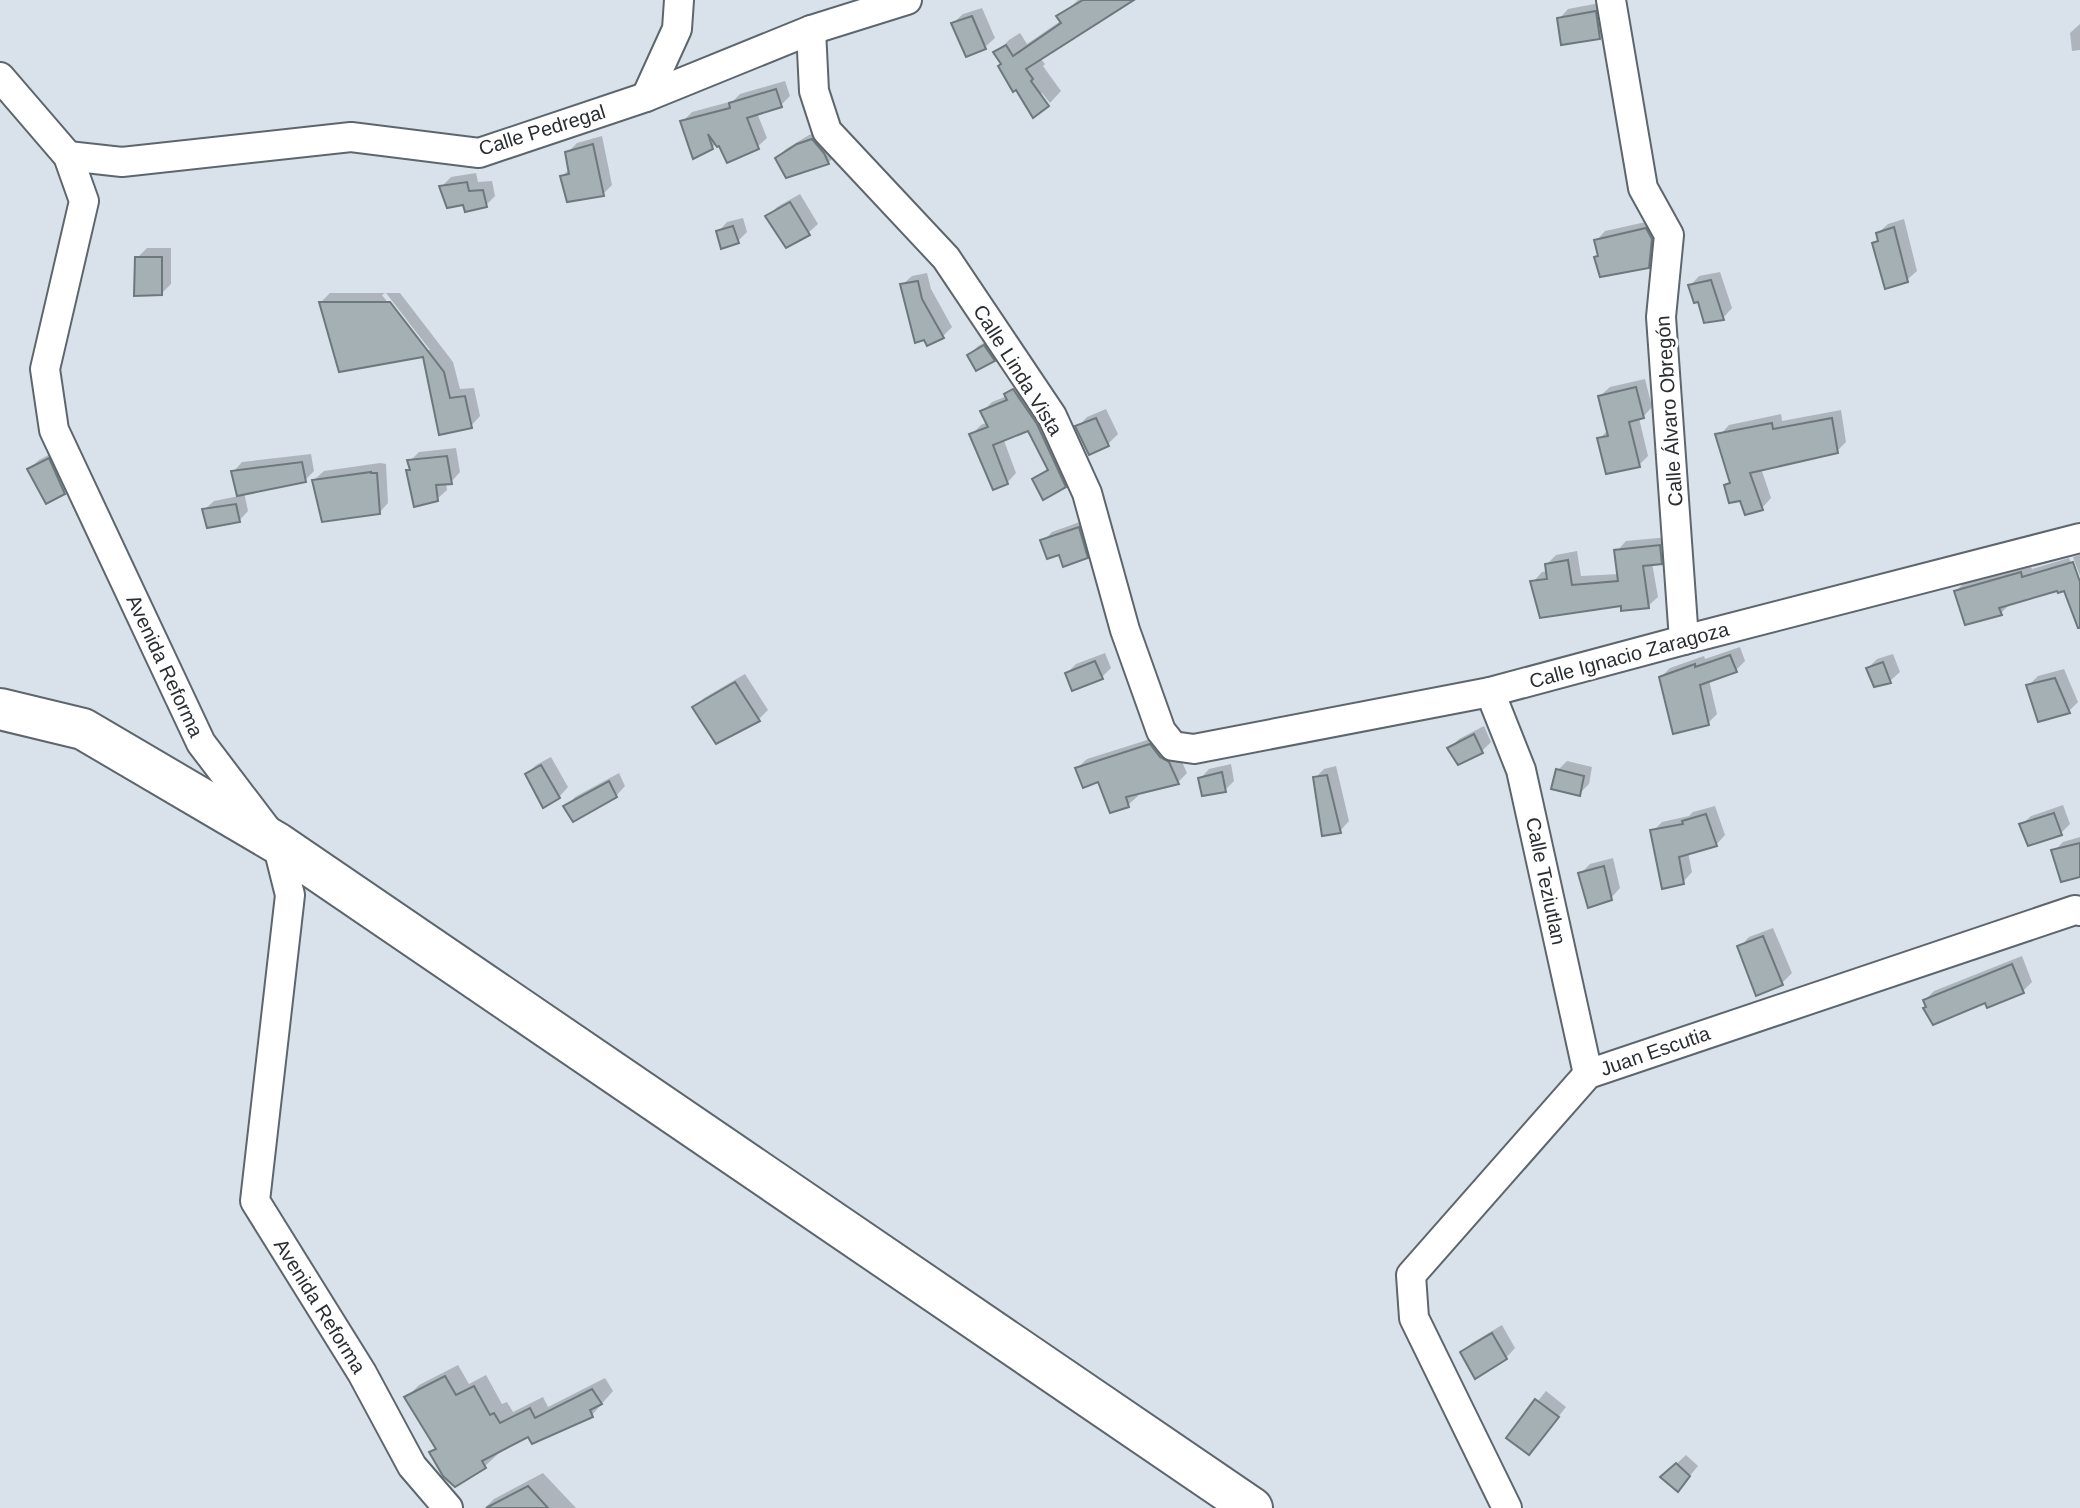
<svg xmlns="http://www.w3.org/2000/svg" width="2080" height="1508" font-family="Helvetica,sans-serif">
<rect width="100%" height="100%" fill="#d9e2ea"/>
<!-- shadow -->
<g fill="#0003">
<polygon points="1078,0 1130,0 1040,58 1045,64 1043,66 1061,91 1050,103 1042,93 1039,95 1003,64 996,53 1009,40 1020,33 1027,44 1062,20 1059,17"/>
<polygon points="1605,2 1609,28 1599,37 1559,19 1568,9"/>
<polygon points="982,8 995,38 985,47 967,54 953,23 963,14"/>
<polygon points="2080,24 2080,50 2072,51 2070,33"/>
<polygon points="785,81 790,96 781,105 757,113 767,138 757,147 717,142 712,148 683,121 692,112 733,101 740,94"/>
<polygon points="822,131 838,153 828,163 777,158 786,149 809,135"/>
<polygon points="602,136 612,185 603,194 562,176 570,169 567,153 577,143"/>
<polygon points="476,173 478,182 492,181 495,196 486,205 465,203 442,186 451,177"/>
<polygon points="800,194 818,224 808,233 768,217 777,207"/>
<polygon points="743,218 747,232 738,241 718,232 727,222"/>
<polygon points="1904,219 1917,271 1907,280 1874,244 1880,238 1878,233 1888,224"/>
<polygon points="1655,220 1657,256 1648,266 1600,255 1596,241 1605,231"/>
<polygon points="147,248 171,248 171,284 162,293 137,258"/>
<polygon points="1720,272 1732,308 1723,318 1690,286 1699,276"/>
<polygon points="927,273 931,289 952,327 943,336 902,285 912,276"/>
<polygon points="330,293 385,293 382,295 424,350 430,350 386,293 400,293 453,362 460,389 474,388 480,416 471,426 440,433 424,355 321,302"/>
<polygon points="994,337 1003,350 993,359 969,355 978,346"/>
<polygon points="1645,379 1652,407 1643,417 1639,418 1648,456 1639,465 1600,438 1609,429 1600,396 1610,387"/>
<polygon points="1016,385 1046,415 1074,476 1065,486 1035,479 1049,467 1029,428 1003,438 1016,473 1007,483 972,434 981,425 988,422 983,411 992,402 1007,396"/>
<polygon points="1106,409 1118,434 1108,444 1090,453 1078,427 1087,417"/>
<polygon points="1841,410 1846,442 1837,451 1761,468 1771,498 1762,508 1741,498 1726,486 1731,480 1720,435 1729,425 1781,414 1782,421"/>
<polygon points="456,448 460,472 451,482 446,482 447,490 437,499 408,471 411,468 410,461 419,452"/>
<polygon points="58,450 73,483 64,492 29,469 39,460"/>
<polygon points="311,454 314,471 305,480 244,492 248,511 239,521 204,510 214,501 239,496 233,472 242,462"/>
<polygon points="380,463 386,464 388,503 379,513 314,480 324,471"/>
<polygon points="1088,519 1096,547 1086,557 1060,552 1043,541 1052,532"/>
<polygon points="1669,537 1670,553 1661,562 1652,563 1658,597 1648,606 1622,603 1533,582 1542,572 1548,571 1547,564 1556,555 1577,551 1581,576 1619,574 1617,551 1626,541"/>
<polygon points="2080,555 2080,576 2073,557"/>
<polygon points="2069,558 2080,584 2011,603 2001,613 1956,591 1965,582 2030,564 2032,569"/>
<polygon points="1740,647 1745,661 1736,670 1709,680 1717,714 1708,723 1661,677 1670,668 1704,656 1705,659"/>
<polygon points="1105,653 1111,668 1102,677 1067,673 1076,664"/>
<polygon points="1893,654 1900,672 1890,681 1875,685 1868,668 1877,659"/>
<polygon points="2064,669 2078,702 2069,711 2028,686 2038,676"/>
<polygon points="745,674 768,710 758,720 695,707 704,698"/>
<polygon points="1484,726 1491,742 1482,751 1450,748 1459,739"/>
<polygon points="1160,736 1178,753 1187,773 1178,782 1136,793 1138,796 1128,805 1099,780 1077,768 1087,759"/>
<polygon points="551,757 568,787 559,797 527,774 536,765"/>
<polygon points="1567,761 1592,767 1589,784 1579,794 1558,770"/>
<polygon points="1231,764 1234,781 1225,790 1200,779 1209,769"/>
<polygon points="1336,766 1349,821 1340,831 1315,778 1324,769"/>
<polygon points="619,773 625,786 616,796 566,806 575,797"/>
<polygon points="2063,805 2070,824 2061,833 2021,825 2031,816"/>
<polygon points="1715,806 1725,835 1716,845 1688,852 1692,872 1683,882 1653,831 1662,822 1689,816 1693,812"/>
<polygon points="2080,837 2080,875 2054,851 2063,842"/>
<polygon points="1613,858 1620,888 1611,898 1580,874 1590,864"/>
<polygon points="1773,928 1792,973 1782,983 1757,993 1740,947 1749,937"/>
<polygon points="2022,956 2032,982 2023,991 1986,1001 1928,1006 1925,1000 1934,991"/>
<polygon points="1502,1325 1515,1348 1506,1358 1463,1352 1472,1343"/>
<polygon points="458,1365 469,1384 486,1375 502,1404 507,1402 513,1412 543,1397 548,1407 605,1378 613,1391 592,1415 529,1434 496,1451 498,1454 485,1466 454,1485 432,1453 437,1447 406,1398 419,1385"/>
<polygon points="1546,1391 1566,1407 1538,1443 1509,1437"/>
<polygon points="1686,1455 1698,1466 1678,1490 1672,1468"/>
<polygon points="543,1473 576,1508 485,1508 494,1499"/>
</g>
<!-- building -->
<g fill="#a5b0b5" stroke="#6d787c" stroke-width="2">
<polygon points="1083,0 1134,0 1026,69 1033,79 1031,81 1049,106 1033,118 1016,90 1013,92 998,66 1001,64 993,52 1006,45 1013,56 1061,23 1056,16"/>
<polygon points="1596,11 1600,39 1561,45 1557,18"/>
<polygon points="972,16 986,49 966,57 951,23"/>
<polygon points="776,89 782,107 747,118 759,149 727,163 719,146 717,147 708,134 713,149 693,159 680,121 730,108 729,103"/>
<polygon points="812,139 824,153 829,164 786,178 775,158 797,144"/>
<polygon points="593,144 604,196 567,202 560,176 569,174 565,152"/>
<polygon points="467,182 469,191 483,190 487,207 465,212 463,205 447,208 439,186"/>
<polygon points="790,202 810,235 786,248 765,216"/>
<polygon points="733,226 739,243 721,249 716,231"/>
<polygon points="1894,227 1908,282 1885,289 1872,243 1878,241 1876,233"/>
<polygon points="1646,228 1652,239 1649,268 1600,277 1594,257 1598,256 1594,240"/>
<polygon points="135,257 162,257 162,295 134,296"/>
<polygon points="1711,280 1724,320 1704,323 1698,302 1694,303 1688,285"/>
<polygon points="918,281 922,299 944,338 927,346 924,340 915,343 900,284"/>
<polygon points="319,302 390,302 444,372 450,398 465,396 472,428 439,435 423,357 339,372"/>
<polygon points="984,345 995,361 976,371 967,355"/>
<polygon points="1636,387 1644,418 1629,422 1640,467 1606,474 1597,438 1608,436 1598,396"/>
<polygon points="1013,389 1037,424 1066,487 1043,500 1032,479 1048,470 1028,431 993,445 1008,484 993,490 969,434 988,427 980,411 1007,400 1004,394"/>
<polygon points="1096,418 1109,446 1089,455 1075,426"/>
<polygon points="1832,418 1838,453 1750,473 1763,510 1745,515 1740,501 1729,503 1724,485 1730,483 1715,434 1772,423 1773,429"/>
<polygon points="447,456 452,484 436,485 438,501 414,507 406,470 410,470 407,460"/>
<polygon points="49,458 65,494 46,504 27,469"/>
<polygon points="302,462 306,482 237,496 231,471"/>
<polygon points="371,472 371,473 377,473 380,514 322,522 312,480"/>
<polygon points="236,504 240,522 207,528 202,509"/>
<polygon points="1079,527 1088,558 1063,567 1059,555 1047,559 1040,540"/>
<polygon points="1660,545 1662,564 1643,566 1649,608 1621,611 1621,606 1540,618 1530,581 1547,579 1545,564 1568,560 1572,585 1618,581 1614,550"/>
<polygon points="2073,562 2080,582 2080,628 2078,628 2064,591 2058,593 2057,591 1999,608 2002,615 1965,625 1954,591 2021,572 2022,577"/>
<polygon points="1730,655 1737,672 1700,685 1709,725 1673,734 1659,677 1695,664 1695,667"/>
<polygon points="1095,661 1103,679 1072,691 1065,673"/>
<polygon points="1883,662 1891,683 1874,687 1866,668"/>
<polygon points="2055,678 2070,713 2038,722 2026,685"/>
<polygon points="735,682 760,721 716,744 692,707"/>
<polygon points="1474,734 1483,753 1458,765 1447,748"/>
<polygon points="1150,744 1160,757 1169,762 1179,784 1126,797 1129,807 1110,813 1098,782 1083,788 1075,768"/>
<polygon points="541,765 560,798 543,808 525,774"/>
<polygon points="1556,769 1584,776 1580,796 1551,789"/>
<polygon points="1222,772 1226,792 1202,796 1198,778"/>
<polygon points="1327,775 1341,833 1322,836 1313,777"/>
<polygon points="609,781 617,797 573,822 563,806"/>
<polygon points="2054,813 2062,835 2028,846 2019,824"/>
<polygon points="1706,814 1717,846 1679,857 1684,884 1662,889 1650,830 1683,824 1682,821"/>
<polygon points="2080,843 2080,877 2061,882 2051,850"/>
<polygon points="1604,866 1612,900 1588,908 1578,873"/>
<polygon points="1763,936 1783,985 1756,996 1737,946"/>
<polygon points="2012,964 2024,993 1987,1008 1985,1003 1933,1025 1923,1008 1926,1007 1923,1000"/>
<polygon points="1492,1333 1507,1359 1475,1379 1460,1352"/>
<polygon points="445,1376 456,1395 474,1386 490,1415 494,1413 500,1423 530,1408 535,1418 592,1389 602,1404 590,1410 593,1417 532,1444 528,1437 482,1461 486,1468 455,1487 443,1476 429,1452 436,1449 404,1397"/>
<polygon points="1535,1399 1559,1417 1529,1455 1506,1438"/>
<polygon points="1676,1463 1690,1476 1678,1492 1660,1477"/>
<polygon points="528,1486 548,1508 486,1508"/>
</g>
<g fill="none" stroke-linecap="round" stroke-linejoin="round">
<!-- minor casing -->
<g stroke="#5e666d" stroke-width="32">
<g id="minor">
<polyline points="1611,0 1643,188 1669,235 1661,317 1684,640"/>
<polyline points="811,30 814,91 827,131 946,258 1052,416 1087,493 1125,630 1161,731 1173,746 1194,749 1490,692 1684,640 2080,538"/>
<polyline points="0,77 68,156 84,201 45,369 54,430 201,743 277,843 290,895 255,1201 362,1373 412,1466 448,1508"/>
<polyline points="646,97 677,29 679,0"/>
<polyline points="68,156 122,162 351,137 479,153 646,97 811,30 907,0"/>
<polyline points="1490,692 1521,770 1588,1074"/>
<polyline points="1507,1508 1414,1318 1411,1275 1588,1074 2075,910 2080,911"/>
</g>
</g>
<!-- secondary casing -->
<g stroke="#5e666d" stroke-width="44">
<polyline id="secondary" points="0,709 83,729 277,843 1252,1508"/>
</g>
<!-- minor -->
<use href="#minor" stroke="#fff" stroke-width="28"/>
<!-- secondary -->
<use href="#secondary" stroke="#fff" stroke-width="40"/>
</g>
<g text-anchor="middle" stroke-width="6" stroke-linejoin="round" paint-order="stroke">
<!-- street labels -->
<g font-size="20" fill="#2b2e31" stroke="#fff">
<text transform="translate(542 130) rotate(-17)" y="7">Calle Pedregal</text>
<text transform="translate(1018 370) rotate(58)" y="7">Calle Linda Vista</text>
<text transform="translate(1669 411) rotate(-94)" y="7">Calle Álvaro Obregón</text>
<text transform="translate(1629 655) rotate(-15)" y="7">Calle Ignacio Zaragoza</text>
<text transform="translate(165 666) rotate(65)" y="7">Avenida Reforma</text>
<text transform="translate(1546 881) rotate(78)" y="7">Calle Teziutlan</text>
<text transform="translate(1655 1051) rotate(-19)" y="7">Juan Escutia</text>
<text transform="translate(320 1306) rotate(58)" y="7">Avenida Reforma</text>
</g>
</g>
</svg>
